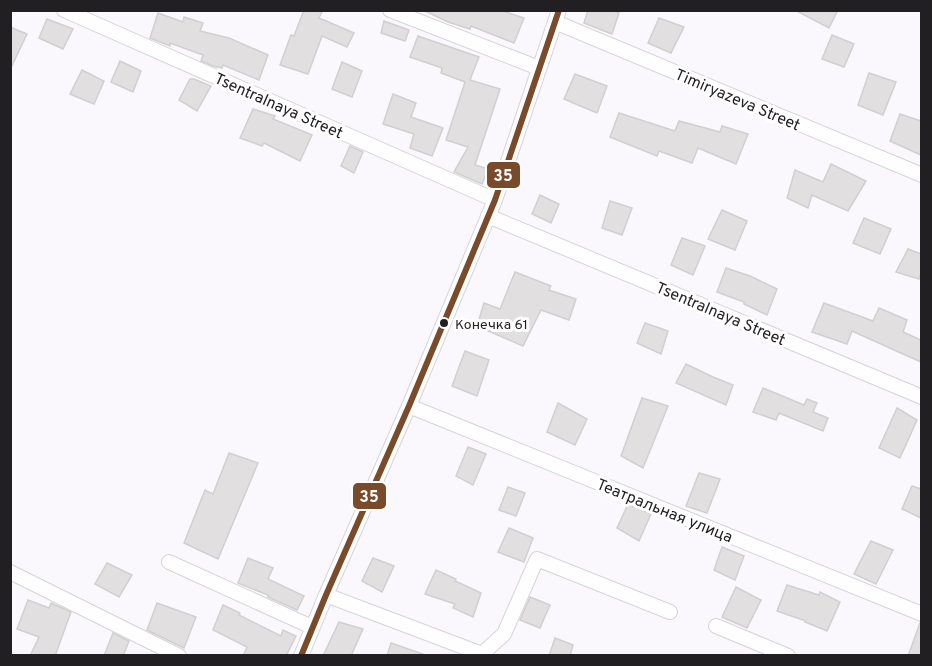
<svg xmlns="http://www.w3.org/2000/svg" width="932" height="666" font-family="Overpass,sans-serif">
<rect width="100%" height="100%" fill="#fbf8fd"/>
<!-- building -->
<g fill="#e1dfdf" stroke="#d1cfcf" stroke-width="1.5">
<polygon points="304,10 323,10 319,18 354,33 347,47 322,36 308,74 280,65 291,35 294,36"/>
<polygon points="423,10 500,10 524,18 514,43 471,26 470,29 448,22"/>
<polygon points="588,10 612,10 619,13 612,34 584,23"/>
<polygon points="795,10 838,10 829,28"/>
<polygon points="158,13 183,22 184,17 203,23 200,31 229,38 268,55 259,80 223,65 222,68 213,66 201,61 203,55 170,43 170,46 150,38"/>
<polygon points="659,18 684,27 671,53 648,43"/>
<polygon points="47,19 73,29 63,49 39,38"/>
<polygon points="384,21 409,30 405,41 381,33"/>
<polygon points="10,27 27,34 10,70"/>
<polygon points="832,35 854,44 844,67 822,59"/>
<polygon points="418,36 479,57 470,80 500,89 475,165 488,169 482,184 454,172 468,147 446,140 465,82 441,73 442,68 410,57"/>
<polygon points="120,61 141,71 133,92 111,82"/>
<polygon points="342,62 362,71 352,97 332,89"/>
<polygon points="82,70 104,81 94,104 70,94"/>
<polygon points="869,73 896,82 883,115 858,105"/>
<polygon points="575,74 607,86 597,113 564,99"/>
<polygon points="190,79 194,79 211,86 197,111 179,100"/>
<polygon points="393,94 416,103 411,117 443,128 432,156 410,148 414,134 383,124"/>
<polygon points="253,109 275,116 273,119 312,135 300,161 264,143 262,146 240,138"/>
<polygon points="619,113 675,131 679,121 720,132 722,126 748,134 736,164 698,148 692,163 659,151 657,156 610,137"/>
<polygon points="900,114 921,121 921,155 890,141"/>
<polygon points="350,146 363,152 354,173 341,166"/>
<polygon points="831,164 866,181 848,211 812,195 808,208 787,198 795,170 823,182"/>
<polygon points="540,195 559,204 551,223 532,214"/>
<polygon points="610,201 632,208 622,235 602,228"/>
<polygon points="722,210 747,221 735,250 708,239"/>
<polygon points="864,218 891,229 880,254 853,243"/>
<polygon points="682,238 705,246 693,275 671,265"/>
<polygon points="908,249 921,254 921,273 919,279 896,272"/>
<polygon points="726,268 750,276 777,289 767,315 744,304 744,302 717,292"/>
<polygon points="515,272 551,286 549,290 576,299 569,320 541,310 523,346 477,326 484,303 500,309"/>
<polygon points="824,303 873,321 879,308 907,320 903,332 921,340 921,362 852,331 847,344 812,332"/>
<polygon points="645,323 668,331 661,354 637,343"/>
<polygon points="465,351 489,360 477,396 452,386"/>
<polygon points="686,364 713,377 733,385 726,405 676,383"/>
<polygon points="763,388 804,405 807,399 817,403 813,412 828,418 823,431 779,413 776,420 753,412"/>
<polygon points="642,398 668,406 643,468 621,456"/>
<polygon points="558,403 587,419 575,445 547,432"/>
<polygon points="897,408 917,420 900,458 879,448"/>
<polygon points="468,447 486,454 473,485 456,476"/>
<polygon points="229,453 258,463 218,559 184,543 205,490 213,494"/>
<polygon points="699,473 720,479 707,513 686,506"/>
<polygon points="912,486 921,489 921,518 902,509"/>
<polygon points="508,487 525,493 516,516 499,510"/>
<polygon points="628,504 651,514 639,541 617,528"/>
<polygon points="509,528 533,538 524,562 498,552"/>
<polygon points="871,541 893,550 876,584 854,574"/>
<polygon points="722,547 744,556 735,580 714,570"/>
<polygon points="248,558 273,568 268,579 304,596 297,610 268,597 268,595 238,583"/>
<polygon points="373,558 394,566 382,592 362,581"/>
<polygon points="107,563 132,575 119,597 95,584"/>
<polygon points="436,570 456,579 455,581 481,593 473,617 453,608 455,604 425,594"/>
<polygon points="787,585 819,595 820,592 840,602 827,631 805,622 806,621 777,611"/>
<polygon points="736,587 761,600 747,628 722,617"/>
<polygon points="530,597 550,605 540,628 520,620"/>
<polygon points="28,600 49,608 51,603 71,612 55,656 30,656 39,637 17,629"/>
<polygon points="157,603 196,617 184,648 147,630"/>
<polygon points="223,605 240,613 239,615 281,636 283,630 296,636 286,656 243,656 247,647 213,630"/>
<polygon points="339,622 363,629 351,656 323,656"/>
<polygon points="920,623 921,623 921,656 908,656"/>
<polygon points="113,633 129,641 123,656 104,656"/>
<polygon points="555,638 573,645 570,656 549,656"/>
<polygon points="391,643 423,654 423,656 387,656"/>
</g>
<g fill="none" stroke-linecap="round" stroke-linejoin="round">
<!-- minor casing -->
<g stroke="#d6d4d8" stroke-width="16">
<g id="minor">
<polyline points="64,10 495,200"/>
<polyline points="390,10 539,68"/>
<polyline points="555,22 922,175"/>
<polyline points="488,216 922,397"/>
<polyline points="409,406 922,614"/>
<polyline points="169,562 312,627"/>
<polyline points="10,572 179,656"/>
<polyline points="326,595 482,654 504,634 537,559 670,612"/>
<polyline points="716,626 788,656"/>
<polyline points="301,656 326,595 409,406 495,200 559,10"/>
</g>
</g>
<!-- minor -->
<use href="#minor" stroke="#fefeff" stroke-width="14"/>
<!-- bus-1 casing -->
<g stroke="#fff" stroke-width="10">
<polyline id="bus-1" points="301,656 326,595 409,406 495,200 559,10"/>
</g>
<!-- bus-1 -->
<use href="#bus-1" stroke="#7a4b2a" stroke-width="6"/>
</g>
<!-- markers -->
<circle fill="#221f23" stroke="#fff" stroke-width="2" cx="444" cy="323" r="5"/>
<g text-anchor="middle" stroke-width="6" stroke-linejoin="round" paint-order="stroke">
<!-- bus labels -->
<g font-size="14" fill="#221f23" stroke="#fff" text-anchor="start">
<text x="455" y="329">Конечка 61</text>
</g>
<!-- street labels -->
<g font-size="16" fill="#221f23" stroke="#fff">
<text transform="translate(738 99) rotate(23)" y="6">Timiryazeva Street</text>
<text transform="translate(279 105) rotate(24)" y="6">Tsentralnaya Street</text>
<text transform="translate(721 313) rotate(23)" y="6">Tsentralnaya Street</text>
<text transform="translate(665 510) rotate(22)" y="6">Театральная улица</text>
</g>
</g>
<g stroke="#fff" stroke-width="2">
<rect x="486" y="161" width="35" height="28" rx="6" fill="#7a4b2a"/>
<rect x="352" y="482" width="35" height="28" rx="6" fill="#7a4b2a"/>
</g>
<g font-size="16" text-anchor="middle" font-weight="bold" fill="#fff">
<text x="503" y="181">35</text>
<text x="369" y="502">35</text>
</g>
<!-- border -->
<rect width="932" height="666" fill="none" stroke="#221f23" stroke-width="24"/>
</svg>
